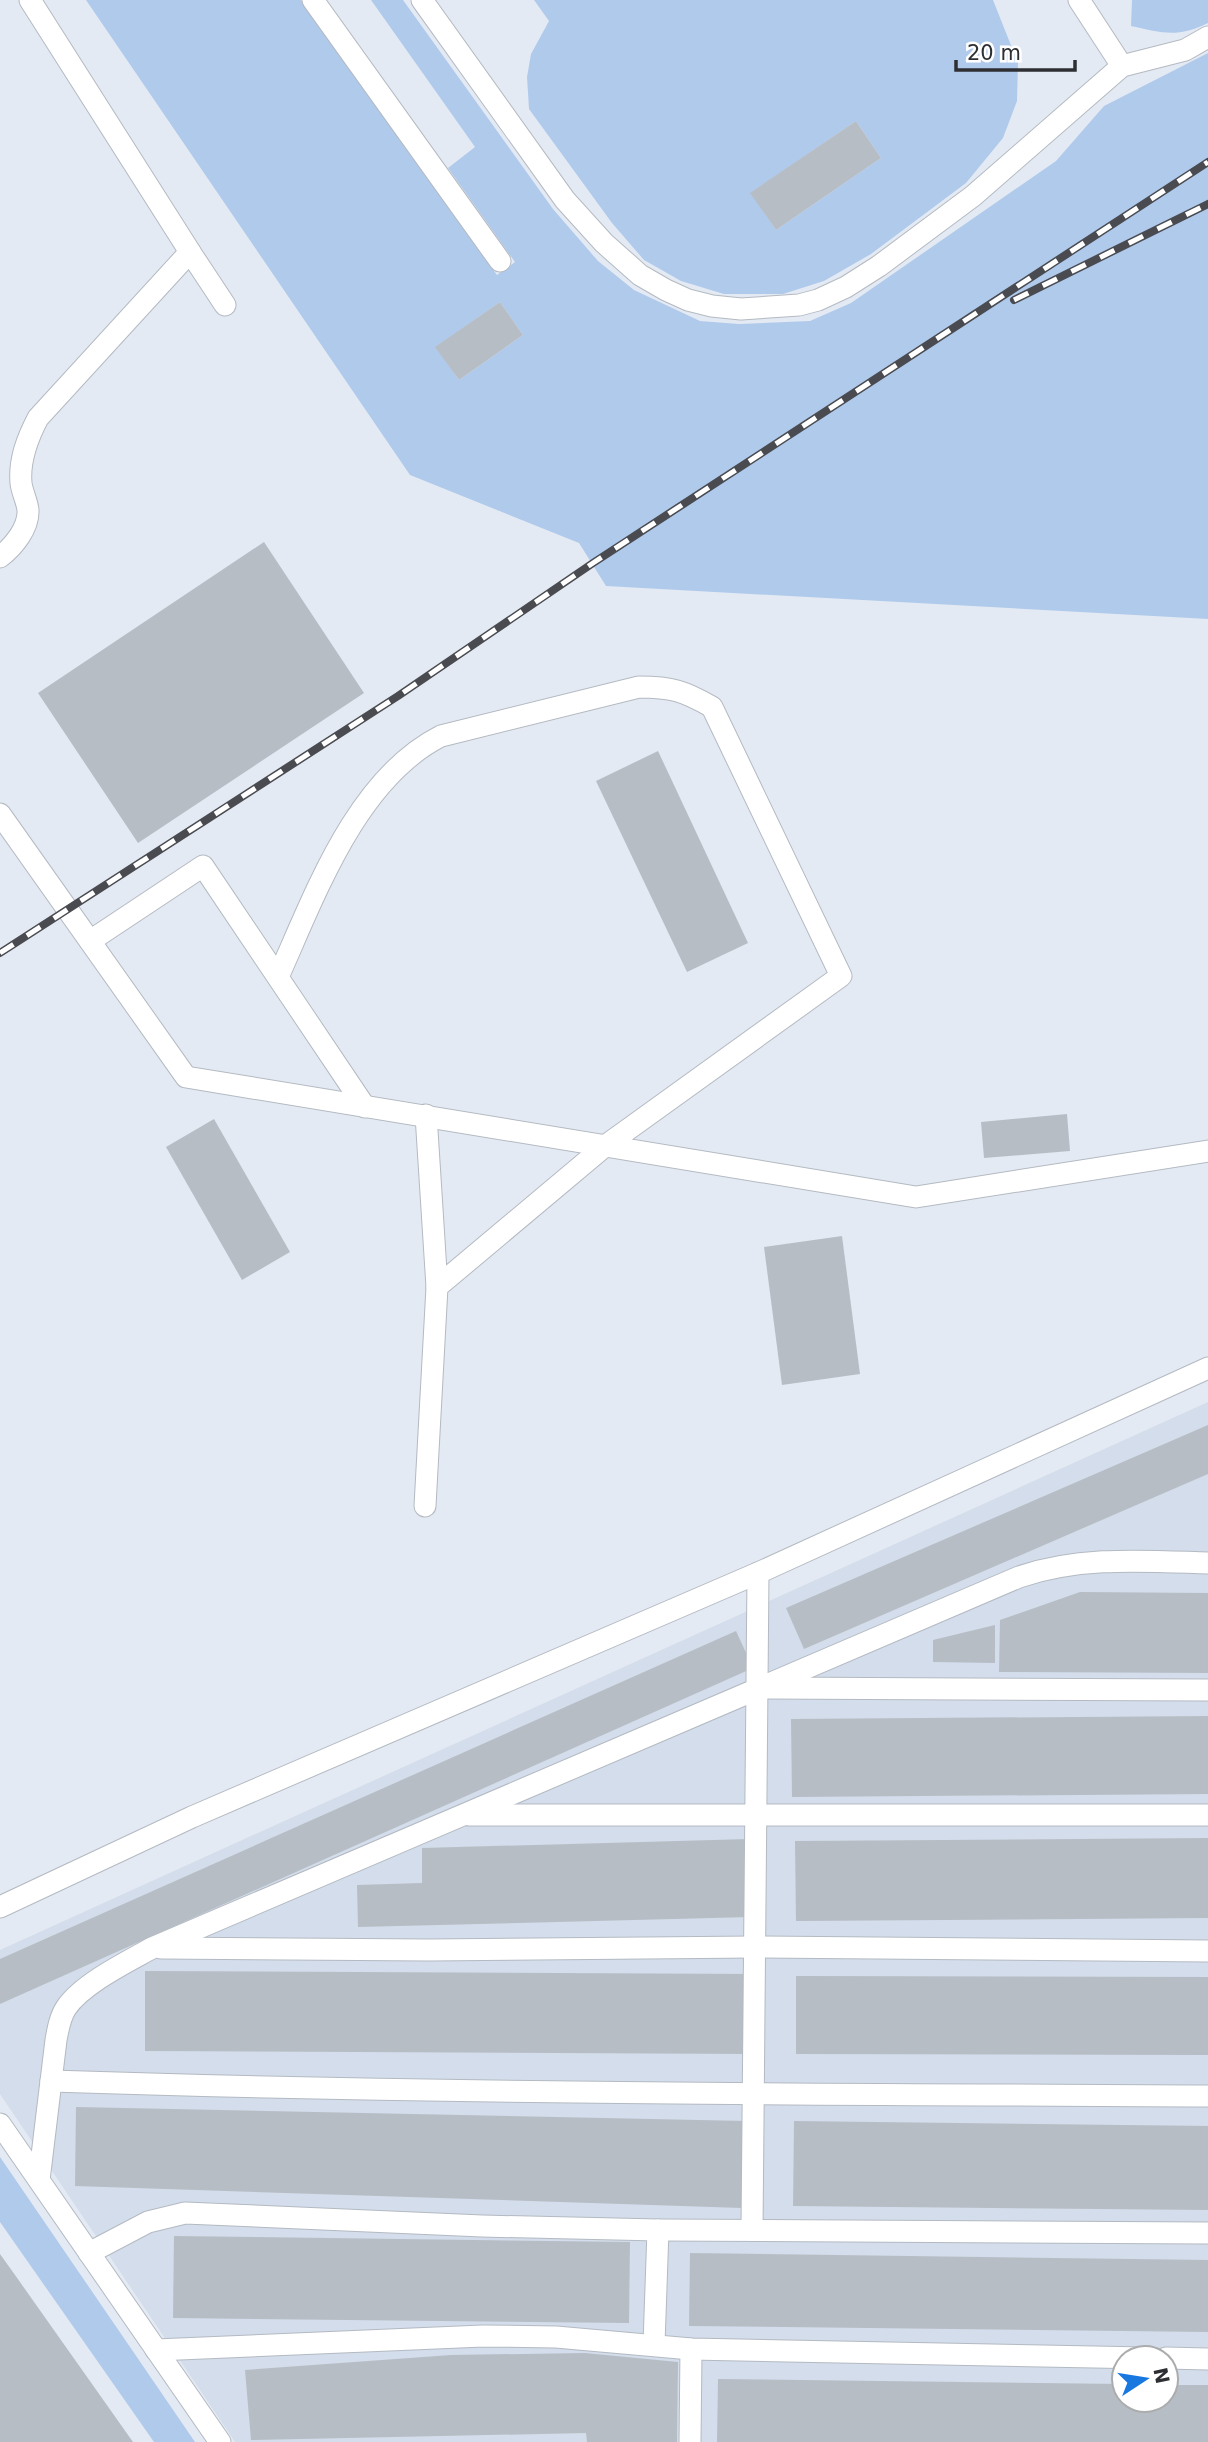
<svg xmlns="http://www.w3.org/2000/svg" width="1208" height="2442" font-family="'DejaVu Sans',sans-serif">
<rect width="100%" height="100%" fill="#e4eaf3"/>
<!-- built -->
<path fill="#d3ddeb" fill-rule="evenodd" d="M1208 1402V2442H235L0 2094V1950ZM1124 2358H1166V2400H1124Z"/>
<!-- green -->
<g fill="#b0caec" fill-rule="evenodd">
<path d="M86 0H301L497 275 515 262 448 168 475 147 371 0H403L553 209 598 261 634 290 700 321 739 324 810 321 851 303 1056 161 1104 106 1208 53V619L606 586 579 543 410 475ZM500 302 523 335 459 380 436 347Z"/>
<path d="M534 0H993L1018 63 1017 101 1003 138 966 183 871 254 824 281 783 294H724L681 281 644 260 612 223 529 109 527 77 531 54 549 21ZM856 121 881 158 776 230 751 193Z"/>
<path d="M1132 0H1208V23C1178 38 1162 33 1131 26Z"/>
<polygon points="0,2157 195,2442 154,2442 0,2222"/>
</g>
<!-- building -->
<g fill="#b7bdc5">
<polygon points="856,121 881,158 776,230 750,193"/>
<polygon points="500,302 523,335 459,380 435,347"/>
<polygon points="264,542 364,693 138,843 38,693"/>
<polygon points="658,751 748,943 687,972 596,781"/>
<polygon points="1067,1114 1070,1151 984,1158 981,1122"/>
<polygon points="214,1119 290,1252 242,1280 166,1147"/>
<polygon points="842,1236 860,1374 782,1385 764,1247"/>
<polygon points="1208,1425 1208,1474 804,1649 786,1608"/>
<polygon points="1080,1592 1208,1593 1208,1673 999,1672 1000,1620"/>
<polygon points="995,1625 995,1663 933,1662 933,1640"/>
<polygon points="736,1631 753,1668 0,2004 0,1959"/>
<polygon points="1208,1716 1208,1794 792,1797 791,1719"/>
<polygon points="1208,1838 1208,1918 796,1921 795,1841"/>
<polygon points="749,1839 751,1917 358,1927 357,1885 422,1883 422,1848"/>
<polygon points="145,1971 750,1974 749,2054 145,2051"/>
<polygon points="796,1976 1208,1977 1208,2055 796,2054"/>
<polygon points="76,2107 746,2121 742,2208 75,2186"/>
<polygon points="794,2121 1208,2126 1208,2210 793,2206"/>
<polygon points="174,2236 630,2242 629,2323 173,2318"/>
<polygon points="690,2253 1208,2260 1208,2332 689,2326"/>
<polygon points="0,2254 15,2275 133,2442 0,2442"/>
<polygon points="585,2353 678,2362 677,2442 587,2442 586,2433 251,2440 245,2370 451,2355"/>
<polygon points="718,2379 1124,2384 1124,2400 1166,2400 1166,2385 1208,2385 1208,2442 717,2442"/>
</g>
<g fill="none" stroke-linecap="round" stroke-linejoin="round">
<!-- service casing -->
<g stroke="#b4bac2" stroke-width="23">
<g id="service">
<polyline points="313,0 500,261"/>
<polyline points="422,0 565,200 604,243 640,275 666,290 688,300 712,306 741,309 799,305 818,300 846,287 879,266 973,196 1122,66 1185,50 1208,37"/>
<polyline points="1079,0 1122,66"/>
<polyline points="190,252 225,305"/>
<path d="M0 557C13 547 29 528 28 510 27 501 22 492 21 483 19 460 27 439 38 418L190 252 30 0"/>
<polyline points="0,814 186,1077 916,1197 1208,1151"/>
<polyline points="90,941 203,866 365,1107"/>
<path d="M278 977C315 895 356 779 441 736L639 687C672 687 684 691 712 707L841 976 605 1146 437 1287 425 1506"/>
<polyline points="426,1115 437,1287"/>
<polyline points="766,1688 1208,1690"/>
<polyline points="469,1815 1208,1815"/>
<polyline points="0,1907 192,1817 758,1573 1208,1368"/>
<polyline points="161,1948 429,1950 754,1947 1208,1951"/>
<path d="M51 2081C437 2094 822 2094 1208 2096"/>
<polyline points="0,2124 220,2442"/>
<path d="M39 2180 56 2040C58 2029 60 2017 66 2008 82 1984 127 1962 152 1948L1019 1577C1080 1556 1144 1561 1208 1563"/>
<polyline points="752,2230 758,1573"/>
<polyline points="89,2253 148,2222 185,2213 482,2226 658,2230 1208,2233"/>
<polyline points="654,2344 658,2230"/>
<polyline points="156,2350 483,2336 556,2337 691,2349 1146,2358"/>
<polyline points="1166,2358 1208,2359"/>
<polyline points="690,2442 691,2349"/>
</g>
</g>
<!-- service -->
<use href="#service" stroke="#fff" stroke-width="21"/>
<!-- rail casing -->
<g stroke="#494b50" stroke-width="8">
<g id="rail">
<polyline points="1014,300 1208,204"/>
<polyline points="0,953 398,696 593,563 1208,162"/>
</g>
</g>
<!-- rail -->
<use href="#rail" stroke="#fff" stroke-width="5" stroke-dasharray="16" stroke-linecap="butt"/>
</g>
<!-- north arrow -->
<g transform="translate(1145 2379) rotate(78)"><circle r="33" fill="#ffffff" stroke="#abacad" stroke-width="2"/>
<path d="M0-5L12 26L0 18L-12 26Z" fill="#1978e0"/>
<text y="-10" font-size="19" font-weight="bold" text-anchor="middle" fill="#2d2f33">N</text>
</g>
<!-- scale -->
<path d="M956 60v10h119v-10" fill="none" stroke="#2d2f33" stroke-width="3.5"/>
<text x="967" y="60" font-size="21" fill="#2d2f33" stroke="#ffffff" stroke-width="5" paint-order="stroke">20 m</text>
</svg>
